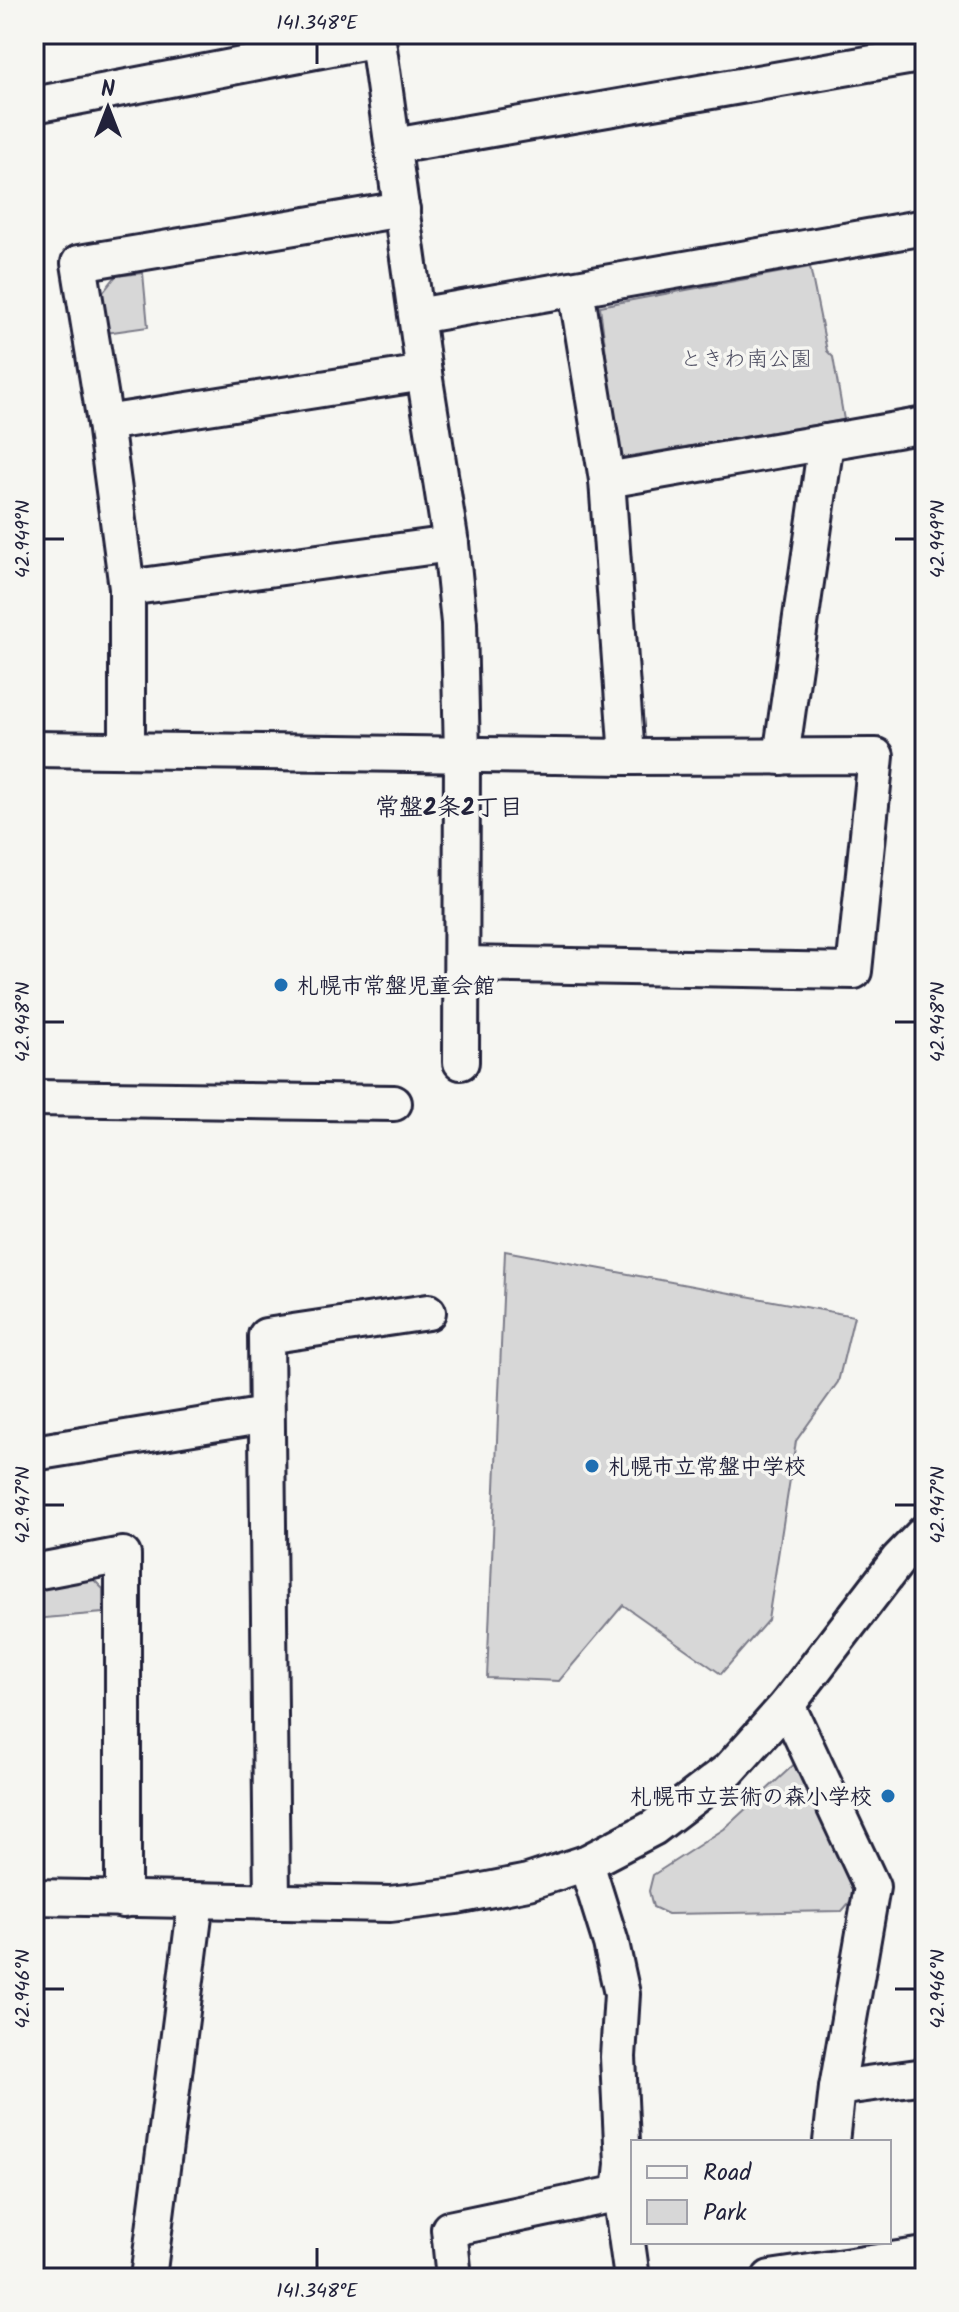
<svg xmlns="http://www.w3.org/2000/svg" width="959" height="2312" font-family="Kalam,'Klee One',sans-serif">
<rect width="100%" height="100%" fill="#f6f6f2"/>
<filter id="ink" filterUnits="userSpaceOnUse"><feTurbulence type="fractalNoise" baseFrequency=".0125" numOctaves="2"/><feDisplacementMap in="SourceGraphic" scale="16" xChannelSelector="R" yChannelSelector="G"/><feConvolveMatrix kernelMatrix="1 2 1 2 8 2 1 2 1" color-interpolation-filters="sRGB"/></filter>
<g filter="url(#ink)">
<!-- green -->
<g fill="#d7d7d7" stroke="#7c7c89" stroke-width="2">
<polygon points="810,267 827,351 833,357 844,420 619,458 600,306"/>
<polygon points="143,273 148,327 105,333 101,295 116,276"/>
<polygon points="505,1251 854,1316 838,1382 796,1441 768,1620 721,1674 623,1605 559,1681 487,1678"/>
<polygon points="91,1577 103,1589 103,1613 34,1619 34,1585"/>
<polygon points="800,1759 856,1895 842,1911 668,1914 653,1907 649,1891 653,1875 724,1829"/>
</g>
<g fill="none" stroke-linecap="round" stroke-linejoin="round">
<!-- minor casing -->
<g stroke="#22223b" stroke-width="40">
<g id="minor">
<polyline points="377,34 424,373 451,544 459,623 462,755 461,1062"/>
<polyline points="34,105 378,39"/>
<polyline points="394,146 925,54"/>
<polyline points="576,289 607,480 627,757"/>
<polyline points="417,316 925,227"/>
<polyline points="105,423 424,373"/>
<polyline points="607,480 925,425"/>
<polyline points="127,588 451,544"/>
<polyline points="34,749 627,757 876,756 854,971 462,964"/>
<polyline points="127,749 127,588 105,423 79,263 402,209"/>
<polyline points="781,757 826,442"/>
<polyline points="34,1098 394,1103"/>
<polyline points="34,1453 266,1415"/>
<polyline points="34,1572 123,1555 123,1900"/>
<polyline points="787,1705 872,1887 837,2088 831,2142"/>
<polyline points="586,1863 611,1943 622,1994 618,2057 623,2164 620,2193 632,2278"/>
<polyline points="34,1897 390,1904 457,1896 528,1882 586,1863 653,1828 729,1770 787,1705 898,1560 925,1532"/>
<polyline points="272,1902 266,1336 428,1312"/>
<polyline points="837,2088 925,2076"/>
<polyline points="148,2278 196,1901"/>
<polyline points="454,2278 449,2229 620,2193"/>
<polyline points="770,2278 925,2255"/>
</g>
</g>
<!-- minor -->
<use href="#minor" stroke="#f6f6f2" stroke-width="34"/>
</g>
</g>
<!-- ticks -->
<path fill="none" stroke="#22223b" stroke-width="3" d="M317 44V64M44 539H64M895 539H915M44 1022H64M895 1022H915M44 1505H64M895 1505H915M44 1989H64M895 1989H915M317 2248V2268"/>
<!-- markers -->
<g fill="#1f6fb2" stroke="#f6f6f2" stroke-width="3">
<circle cx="281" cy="985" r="8"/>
<circle cx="592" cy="1466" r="8"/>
<circle cx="888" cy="1796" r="8"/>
</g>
<g text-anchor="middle" stroke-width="7" stroke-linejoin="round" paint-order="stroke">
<!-- park labels -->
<g font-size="22" fill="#4f4f62" stroke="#f6f6f2">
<text x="746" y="366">ときわ南公園</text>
</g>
<!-- poi labels -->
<g font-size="22" font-weight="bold" fill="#22223b" stroke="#f6f6f2" text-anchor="start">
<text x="297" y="993">札幌市常盤児童会館</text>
<text x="608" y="1474">札幌市立常盤中学校</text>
<text x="872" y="1804" text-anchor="end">札幌市立芸術の森小学校</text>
</g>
<!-- neighbourhood labels -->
<g font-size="24" font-weight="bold" fill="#22223b" stroke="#f6f6f2">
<text x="449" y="815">常盤2条2丁目</text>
</g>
</g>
<!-- margin -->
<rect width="959" height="2312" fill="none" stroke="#f6f6f2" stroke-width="88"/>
<!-- legend -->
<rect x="631" y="2140" width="260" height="104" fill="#f6f6f2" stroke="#a1a1a9" stroke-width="2"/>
<rect x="647" y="2166" width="40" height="12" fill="#f6f6f2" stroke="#a1a1a9" stroke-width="2"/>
<text x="703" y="2180" font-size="24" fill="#22223b">Road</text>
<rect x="647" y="2200" width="40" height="24" fill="#d7d7d7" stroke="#a1a1a9" stroke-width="2"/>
<text x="703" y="2220" font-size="24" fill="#22223b">Park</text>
<!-- north arrow -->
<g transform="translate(108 108)" stroke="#f6f6f2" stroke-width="6" paint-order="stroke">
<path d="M0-6L14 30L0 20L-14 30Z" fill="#22223b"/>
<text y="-12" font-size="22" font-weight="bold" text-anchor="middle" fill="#22223b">N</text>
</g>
<rect x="44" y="44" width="871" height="2224" fill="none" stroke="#22223b" stroke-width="3"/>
<g font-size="20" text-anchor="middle" fill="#22223b">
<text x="317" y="29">141.348°E</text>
<text transform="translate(22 539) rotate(-90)" y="7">42.949°N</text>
<text transform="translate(937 539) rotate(-90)" y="7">42.949°N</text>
<text transform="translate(22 1022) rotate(-90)" y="7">42.948°N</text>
<text transform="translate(937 1022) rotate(-90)" y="7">42.948°N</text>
<text transform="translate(22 1505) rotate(-90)" y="7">42.947°N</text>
<text transform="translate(937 1505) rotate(-90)" y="7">42.947°N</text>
<text transform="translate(22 1989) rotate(-90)" y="7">42.946°N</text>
<text transform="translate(937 1989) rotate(-90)" y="7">42.946°N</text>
<text x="317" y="2297">141.348°E</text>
</g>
</svg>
